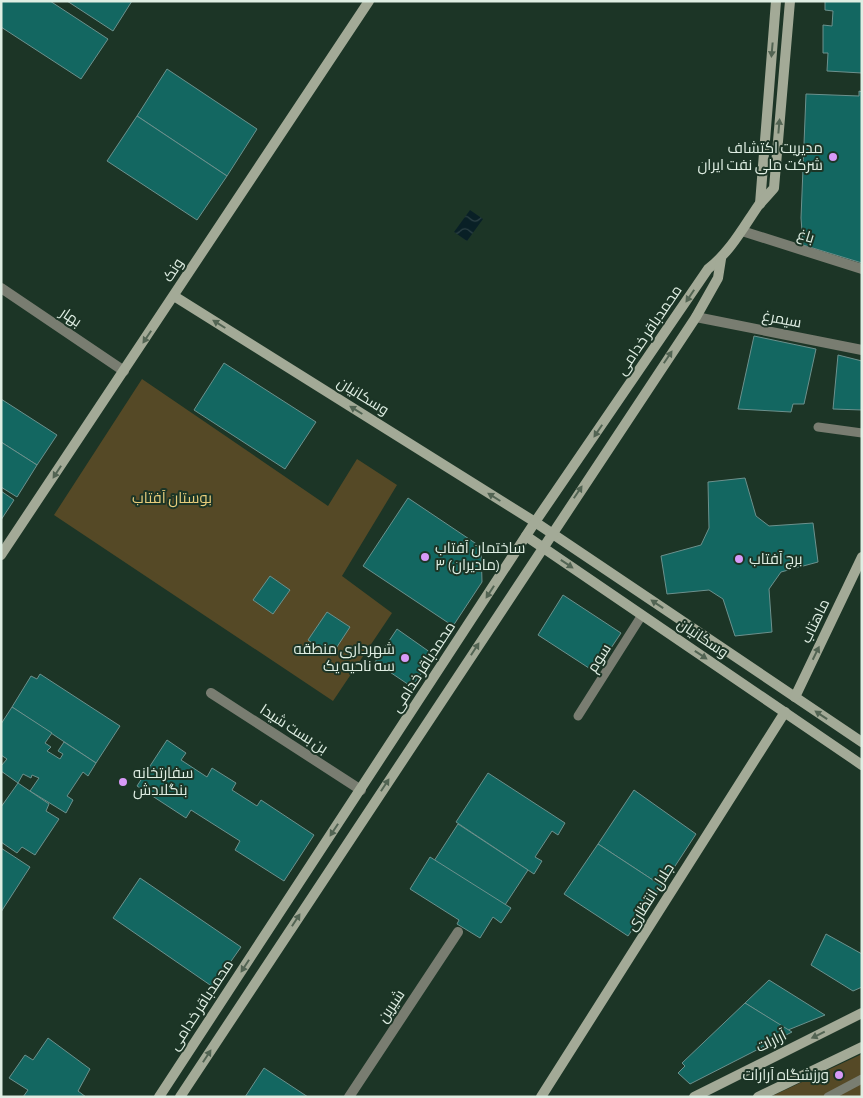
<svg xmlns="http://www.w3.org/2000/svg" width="863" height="1098" font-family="'Alegreya Sans',Cairo,sans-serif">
<defs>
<pattern id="water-waves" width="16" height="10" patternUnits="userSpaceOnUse" patternTransform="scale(1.25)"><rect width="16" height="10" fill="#092026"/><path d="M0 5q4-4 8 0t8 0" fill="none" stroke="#2c4145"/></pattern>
</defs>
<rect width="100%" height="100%" fill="#1c3526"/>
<!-- park -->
<g fill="#554926">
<polygon points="142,379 328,506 357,459 397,485 342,576 392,613 333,701 54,515"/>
<polygon points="862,1054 862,1097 770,1097"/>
</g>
<!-- water -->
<polygon fill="url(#water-waves)" points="470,210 483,219 467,241 454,232"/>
<!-- building -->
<g fill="#136761" stroke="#6c918d">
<polygon points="1,1 50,1 108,39 81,79 1,27"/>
<polygon points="67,1 132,1 113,31"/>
<polygon points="825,1 862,1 862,73 827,71 828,53 823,53 823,25 832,26 833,11 825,10"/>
<polygon points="167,69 257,129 227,176 137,116"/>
<polygon points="859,91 862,92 862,263 803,245 801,218 806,94 859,96"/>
<polygon points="137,116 227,176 197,220 107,161"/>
<polygon points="754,336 816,349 804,404 793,404 791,412 738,409"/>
<polygon points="838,355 862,361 862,410 833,409"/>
<polygon points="224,363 316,422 285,469 194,410"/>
<polygon points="1,399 57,435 37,465 1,442"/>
<polygon points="1,442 37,465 17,497 1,487"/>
<polygon points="745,478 756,516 769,526 813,523 818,562 781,572 769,589 772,632 735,636 723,599 709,590 667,594 661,556 701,545 709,528 708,482"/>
<polygon points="1,491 14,500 1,520"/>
<polygon points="408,498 481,547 482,582 453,626 363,566"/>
<polygon points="270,576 290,590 273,614 253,600"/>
<polygon points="563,595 621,633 595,672 538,635"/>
<polygon points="327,612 350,627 331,656 308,640"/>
<polygon points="397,629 434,655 412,687 375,662"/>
<polygon points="40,674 120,726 96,763 12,707 31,676 37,679"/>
<polygon points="12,707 52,733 45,743 51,747 47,751 60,759 63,754 58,751 64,742 96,763 88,776 83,772 67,796 73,800 66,813 30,791 39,778 32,775 31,778 23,774 18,783 1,771 1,766 7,759 1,755 1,724"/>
<polygon points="167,740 186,753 181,760 207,777 212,768 236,783 232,790 257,806 261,800 314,835 284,881 235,850 240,841 191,810 186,818 137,786"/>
<polygon points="488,773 565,823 558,835 552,831 535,857 542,861 534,874 456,822"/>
<polygon points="18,783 49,804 46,811 59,819 35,855 22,847 17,853 1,842 1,807"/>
<polygon points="634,790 696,834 662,886 598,844"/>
<polygon points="458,824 528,870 505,905 434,861"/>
<polygon points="598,844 662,886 628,936 564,894"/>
<polygon points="1,848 30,867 1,912"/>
<polygon points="430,857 511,908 501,923 493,917 480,938 457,924 459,920 410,889"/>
<polygon points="140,878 241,947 213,987 113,918"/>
<polygon points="826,934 862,954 862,987 853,991 811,965"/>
<polygon points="769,980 825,1015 788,1030 745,1003"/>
<polygon points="745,1003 792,1032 690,1084 678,1073 685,1066 682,1063"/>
<polygon points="48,1038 90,1069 78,1091 86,1097 23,1097 28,1090 9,1078 25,1055 33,1060"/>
<polygon points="264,1068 308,1097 245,1097"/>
</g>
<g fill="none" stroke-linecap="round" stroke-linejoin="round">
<!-- lane -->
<g stroke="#797d71" stroke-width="9">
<polyline points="818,427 862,433"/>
<polyline points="578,716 642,615"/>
<polyline points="828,1097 862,1079"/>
</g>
<!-- street -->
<g stroke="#797d71" stroke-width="10">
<polyline points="742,231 862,269"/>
<polyline points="1,288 124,371"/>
<polyline points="696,317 862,350"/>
<polyline points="211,693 361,790"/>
<polyline points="349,1097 458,932"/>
</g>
<!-- secondary -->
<g stroke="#a3aa97" stroke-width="10">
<polyline points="760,204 776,1"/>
<polyline points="174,296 535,522 862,742"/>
<polyline points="526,536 862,765"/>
<polyline points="1,555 369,1"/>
<polyline points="795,697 862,557"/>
<path d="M159 1097 535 522 708 269C730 252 743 228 758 206 763 200 769 194 774 188L790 1"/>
<polyline points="180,1097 696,317 718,278 721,259"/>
<polyline points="541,1097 785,712"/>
<polyline points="694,1097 862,1013"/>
<polyline points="758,1097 862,1047"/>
</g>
</g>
<!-- one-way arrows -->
<defs><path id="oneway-solid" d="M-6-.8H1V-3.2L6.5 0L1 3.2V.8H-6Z" transform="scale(1.25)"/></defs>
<g fill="#526453">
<use href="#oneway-solid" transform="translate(772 50) rotate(95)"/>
<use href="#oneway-solid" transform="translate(779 126) rotate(-85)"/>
<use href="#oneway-solid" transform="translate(690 296) rotate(124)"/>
<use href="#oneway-solid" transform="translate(219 324) rotate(-148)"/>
<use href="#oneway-solid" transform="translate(147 337) rotate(124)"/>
<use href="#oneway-solid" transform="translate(668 357) rotate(-56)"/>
<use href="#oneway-solid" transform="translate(356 410) rotate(-148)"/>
<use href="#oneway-solid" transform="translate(598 431) rotate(124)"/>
<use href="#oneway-solid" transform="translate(57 472) rotate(123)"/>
<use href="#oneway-solid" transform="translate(578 492) rotate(-56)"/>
<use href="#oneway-solid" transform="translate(494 497) rotate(-148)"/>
<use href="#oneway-solid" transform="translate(567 564) rotate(34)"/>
<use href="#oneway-solid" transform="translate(490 592) rotate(123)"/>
<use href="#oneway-solid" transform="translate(657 604) rotate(-146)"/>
<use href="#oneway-solid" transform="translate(475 649) rotate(-57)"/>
<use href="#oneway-solid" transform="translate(816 653) rotate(-64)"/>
<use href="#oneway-solid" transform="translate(701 655) rotate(34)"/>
<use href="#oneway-solid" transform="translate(821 715) rotate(-146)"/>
<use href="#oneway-solid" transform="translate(385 785) rotate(-57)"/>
<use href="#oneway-solid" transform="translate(334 830) rotate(123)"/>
<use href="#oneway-solid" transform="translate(296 920) rotate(-57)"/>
<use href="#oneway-solid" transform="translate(245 966) rotate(123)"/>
<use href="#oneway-solid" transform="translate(818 1035) rotate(154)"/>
<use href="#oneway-solid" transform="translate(207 1056) rotate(-57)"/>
</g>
<!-- markers -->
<g fill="#d89af8" stroke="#1c3526" stroke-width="2">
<circle cx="833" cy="157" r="5"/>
<circle cx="425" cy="557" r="5"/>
<circle cx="739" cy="559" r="5"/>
<circle cx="405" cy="658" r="5"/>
<circle cx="123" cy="782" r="5"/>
<circle cx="839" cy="1075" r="5"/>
</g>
<g text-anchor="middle" stroke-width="4" stroke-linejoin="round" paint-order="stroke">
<!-- poi labels -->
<g font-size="15" fill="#dfeee3" stroke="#1c3526" text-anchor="end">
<text x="823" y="153">مدیریت اکتشاف<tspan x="823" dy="17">شرکت ملی نفت ایران</tspan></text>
<text x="435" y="553" text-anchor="start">ساختمان آفتاب<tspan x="435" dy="17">۳ (مادیران)</tspan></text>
<text x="749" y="564" text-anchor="start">برج آفتاب</text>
<text x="395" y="654">شهرداری منطقه<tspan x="395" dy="17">سه ناحیه یک</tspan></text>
<text x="133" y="778" text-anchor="start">سفارتخانه<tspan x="133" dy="17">بنگلادش</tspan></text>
<text x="829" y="1080">ورزشگاه آرارات</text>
</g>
<!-- street labels -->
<g font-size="15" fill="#dfeee3" stroke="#1c3526">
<text transform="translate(806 236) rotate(17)" y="5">باغ</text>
<text transform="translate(173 270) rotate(-57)" y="5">ونک</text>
<text transform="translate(71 317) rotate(34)" y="5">بهار</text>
<text transform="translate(782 319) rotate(11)" y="5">سیمرغ</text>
<text transform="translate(649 330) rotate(-56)" y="5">محمدباقر خدامی</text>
<text transform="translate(363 396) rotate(32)" y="5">وسکانیان</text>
<text transform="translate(815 621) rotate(-64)" y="5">ماهتاب</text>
<text transform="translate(703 638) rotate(34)" y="5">وسکانیان</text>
<text transform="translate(599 658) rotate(-57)" y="5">سوم</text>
<text transform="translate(423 667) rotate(-57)" y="5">محمدباقر خدامی</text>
<text transform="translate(294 729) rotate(33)" y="5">بن بست شیدا</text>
<text transform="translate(650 897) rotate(-58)" y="5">جلال انتظاری</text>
<text transform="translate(201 1005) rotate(-57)" y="5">محمدباقر خدامی</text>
<text transform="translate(391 1006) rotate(-56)" y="5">شیرین</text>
<text transform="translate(771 1041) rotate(-26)" y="5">آرارات</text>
</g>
<!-- park labels -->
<g font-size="15" fill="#e8cd7c" stroke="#1c3526">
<text x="172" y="503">بوستان آفتاب</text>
</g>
</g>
<!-- border -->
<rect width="863" height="1098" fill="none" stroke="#dfeee3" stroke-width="5"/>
</svg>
